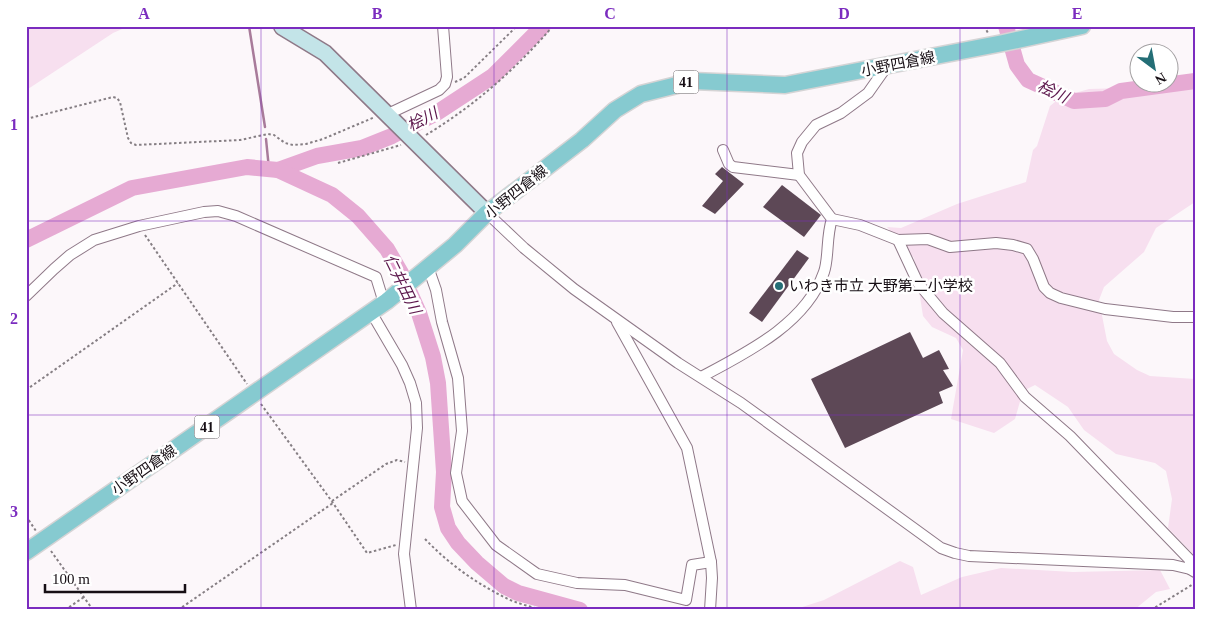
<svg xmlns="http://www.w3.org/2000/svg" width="1221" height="636" font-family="'Times New Roman','Noto Sans JP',serif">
<rect width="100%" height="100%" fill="#fcf7fa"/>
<!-- green -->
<g fill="#f7dfef">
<polygon points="26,26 129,26 113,33 28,89 26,87"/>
<polygon points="1195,86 1195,202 1156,228 1144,252 1104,287 1099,300 1107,341 1114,354 1137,370 1150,376 1195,379 1195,556 1168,528 1172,499 1166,471 1155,463 1116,454 1084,430 1068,407 1035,385 1023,391 1015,419 994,433 951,419 963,350 956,338 932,327 923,316 914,258 887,227 901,228 957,204 1026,182 1033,150 1037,146 1050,106 1061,97 1089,89"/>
<polygon points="900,561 913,567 921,595 962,577 1001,568 1073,572 1160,570 1170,589 1156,592 1134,610 793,610 824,600"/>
</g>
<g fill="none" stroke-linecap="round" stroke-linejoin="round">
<!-- stream -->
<g stroke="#a87b9a" stroke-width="2.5">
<polyline points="249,26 265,127"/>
<polyline points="266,139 269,169"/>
</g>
<!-- river -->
<g stroke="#e6aad3" stroke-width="16">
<polyline points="1006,26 1017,65 1028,80 1074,101 1105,99 1121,91 1195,81"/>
<polyline points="278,170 317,156 362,148 392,136 435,114 493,76 543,26"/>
<polyline points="26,240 132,188 247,167 278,170 332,195 358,216 387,249 401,273 419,313 433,357 438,383 444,472 442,507 448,528 458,543 477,563 504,586 518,593 580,610"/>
</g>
</g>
<!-- building -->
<g fill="#5d4856">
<polygon points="722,167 744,184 715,214 702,206 723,181 715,174"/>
<polygon points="782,185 821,215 804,237 763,207"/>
<polygon points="797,250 809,258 762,322 749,313"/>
<polygon points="910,332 923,358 939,350 949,369 943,370 953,386 939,392 943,403 845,448 811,379"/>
</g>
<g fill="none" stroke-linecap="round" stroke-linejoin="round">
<!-- street casing -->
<g stroke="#8f7988" stroke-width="12">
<g id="street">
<polyline points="388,114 439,90 445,84 447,77 443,26"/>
<polyline points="723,150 729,164 733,167 799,175"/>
<polyline points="487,213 524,248 574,289 678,363 741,403 941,548 955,553 969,556 1173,565 1190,569 1195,572"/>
<polyline points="832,219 860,225 898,240 928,239 950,247 996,243 1013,245 1027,249 1033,259 1044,287 1050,293 1061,298 1105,309 1173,317 1195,317"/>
<polyline points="898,240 918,283 943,313 1000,363 1025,397 1070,436 1190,560 1190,569"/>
<polyline points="428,267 436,290 442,322 458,378 462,431 456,473 462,501 496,545 537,574 577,583 625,585 686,600 692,565 711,562"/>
<polyline points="26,296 54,269 70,255 94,240 139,226 204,212 218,211 236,216 376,277 384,303"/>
<polyline points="371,312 402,365 410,383 416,403 417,428 404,554 411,610"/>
<polyline points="617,322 687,448 711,562 712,578 710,610"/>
<path d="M701 377C746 353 806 324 824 272 829 258 826 237 832 219L799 175 797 153 802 142 816 125 841 113 868 93 887 66"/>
</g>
</g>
<!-- secondary casing -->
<g stroke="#8f7988" stroke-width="18">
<polyline id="secondary" points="283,26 282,27 325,53 487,213"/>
</g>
<!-- primary casing -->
<g stroke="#d5d4d5" stroke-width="19">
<polyline id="primary" points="26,552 387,301 455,245 487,213 582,140 615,110 641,94 693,81 785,85 1003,43 1082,26"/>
</g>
<!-- path -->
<g stroke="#857e83" stroke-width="2" stroke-dasharray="2.5 2.5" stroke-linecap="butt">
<polyline points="984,26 988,33"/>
<polyline points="455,82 464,78 517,26"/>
<polyline points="26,119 113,97 117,98 120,102 128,138 131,143 136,145 240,140 268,134 274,135 285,143 293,145 306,144 323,139 375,117"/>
<path d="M426 135C474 106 516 69 553 26"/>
<polyline points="338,163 401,145"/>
<polyline points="145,235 247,384"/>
<polyline points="26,390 178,283"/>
<polyline points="261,404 333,503 367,553 396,545"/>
<polyline points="332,501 386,464 397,460 405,462"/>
<polyline points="26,516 36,531"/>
<path d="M425 539C448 563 474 582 504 597 515 603 529 606 541 610"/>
<polyline points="51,551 93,610"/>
<polyline points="65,610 84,597"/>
<polyline points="178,610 333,503"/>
<polyline points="1151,610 1195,583"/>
</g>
<!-- street -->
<use href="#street" stroke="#fff" stroke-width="10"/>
<!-- secondary -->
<use href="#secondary" stroke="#c3e4e8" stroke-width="15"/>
<!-- primary -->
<use href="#primary" stroke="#86cad0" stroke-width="16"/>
</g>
<!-- grid -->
<path fill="none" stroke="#7b2cbf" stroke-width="1" stroke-opacity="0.55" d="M261 26V610M494 26V610M727 26V610M960 26V610M26 221H1195M26 415H1195"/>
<!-- markers -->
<circle fill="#246e76" stroke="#fff" stroke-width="2" cx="779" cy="286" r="5"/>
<g text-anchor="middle" stroke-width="5" stroke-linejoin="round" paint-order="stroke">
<!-- shield labels -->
<g fill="#fff" stroke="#5c565a" stroke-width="1">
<rect x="673.5" y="70.5" width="25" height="23" rx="4"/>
<rect x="194.5" y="415.5" width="25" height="23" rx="4"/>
</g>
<g font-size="14" font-weight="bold" fill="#160e14">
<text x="686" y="87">41</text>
<text x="207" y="432">41</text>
</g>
<!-- street labels -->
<g font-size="15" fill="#160e14" stroke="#fff">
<text transform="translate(898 64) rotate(-11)" y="5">小野四倉線</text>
<text transform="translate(516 192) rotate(-39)" y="5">小野四倉線</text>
<text transform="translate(144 470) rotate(-35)" y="5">小野四倉線</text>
</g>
<!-- poi labels -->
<g font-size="15" fill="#160e14" stroke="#fff" text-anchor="start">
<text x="789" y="291">いわき市立 大野第二小学校</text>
</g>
<!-- water labels -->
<g font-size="16" font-style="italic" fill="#5c174c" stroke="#fff">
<text transform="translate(1053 91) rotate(25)" y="6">桧川</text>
<text transform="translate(422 119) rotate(-27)" y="6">桧川</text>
<text transform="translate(403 284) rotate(64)" y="6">仁井田川</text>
</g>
</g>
<!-- border -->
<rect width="1221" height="636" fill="none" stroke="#ffffff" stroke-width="55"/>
<!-- north arrow -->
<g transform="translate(1154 68) rotate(148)"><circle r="24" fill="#ffffff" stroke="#a29fa1"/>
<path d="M0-4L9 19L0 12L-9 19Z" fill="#246e76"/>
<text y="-8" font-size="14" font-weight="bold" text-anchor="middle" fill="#160e14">N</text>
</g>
<!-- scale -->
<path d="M45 584v8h140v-8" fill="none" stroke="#160e14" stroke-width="2.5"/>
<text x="52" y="584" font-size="15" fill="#160e14" stroke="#ffffff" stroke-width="4" paint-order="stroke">100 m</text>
<rect x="28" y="28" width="1166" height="580" fill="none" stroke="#7b2cbf" stroke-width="2"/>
<g font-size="16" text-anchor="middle" font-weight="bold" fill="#7b2cbf">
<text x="144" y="19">A</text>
<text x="377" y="19">B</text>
<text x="610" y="19">C</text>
<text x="844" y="19">D</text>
<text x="1077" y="19">E</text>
<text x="14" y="130">1</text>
<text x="14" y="324">2</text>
<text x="14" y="517">3</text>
</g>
</svg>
